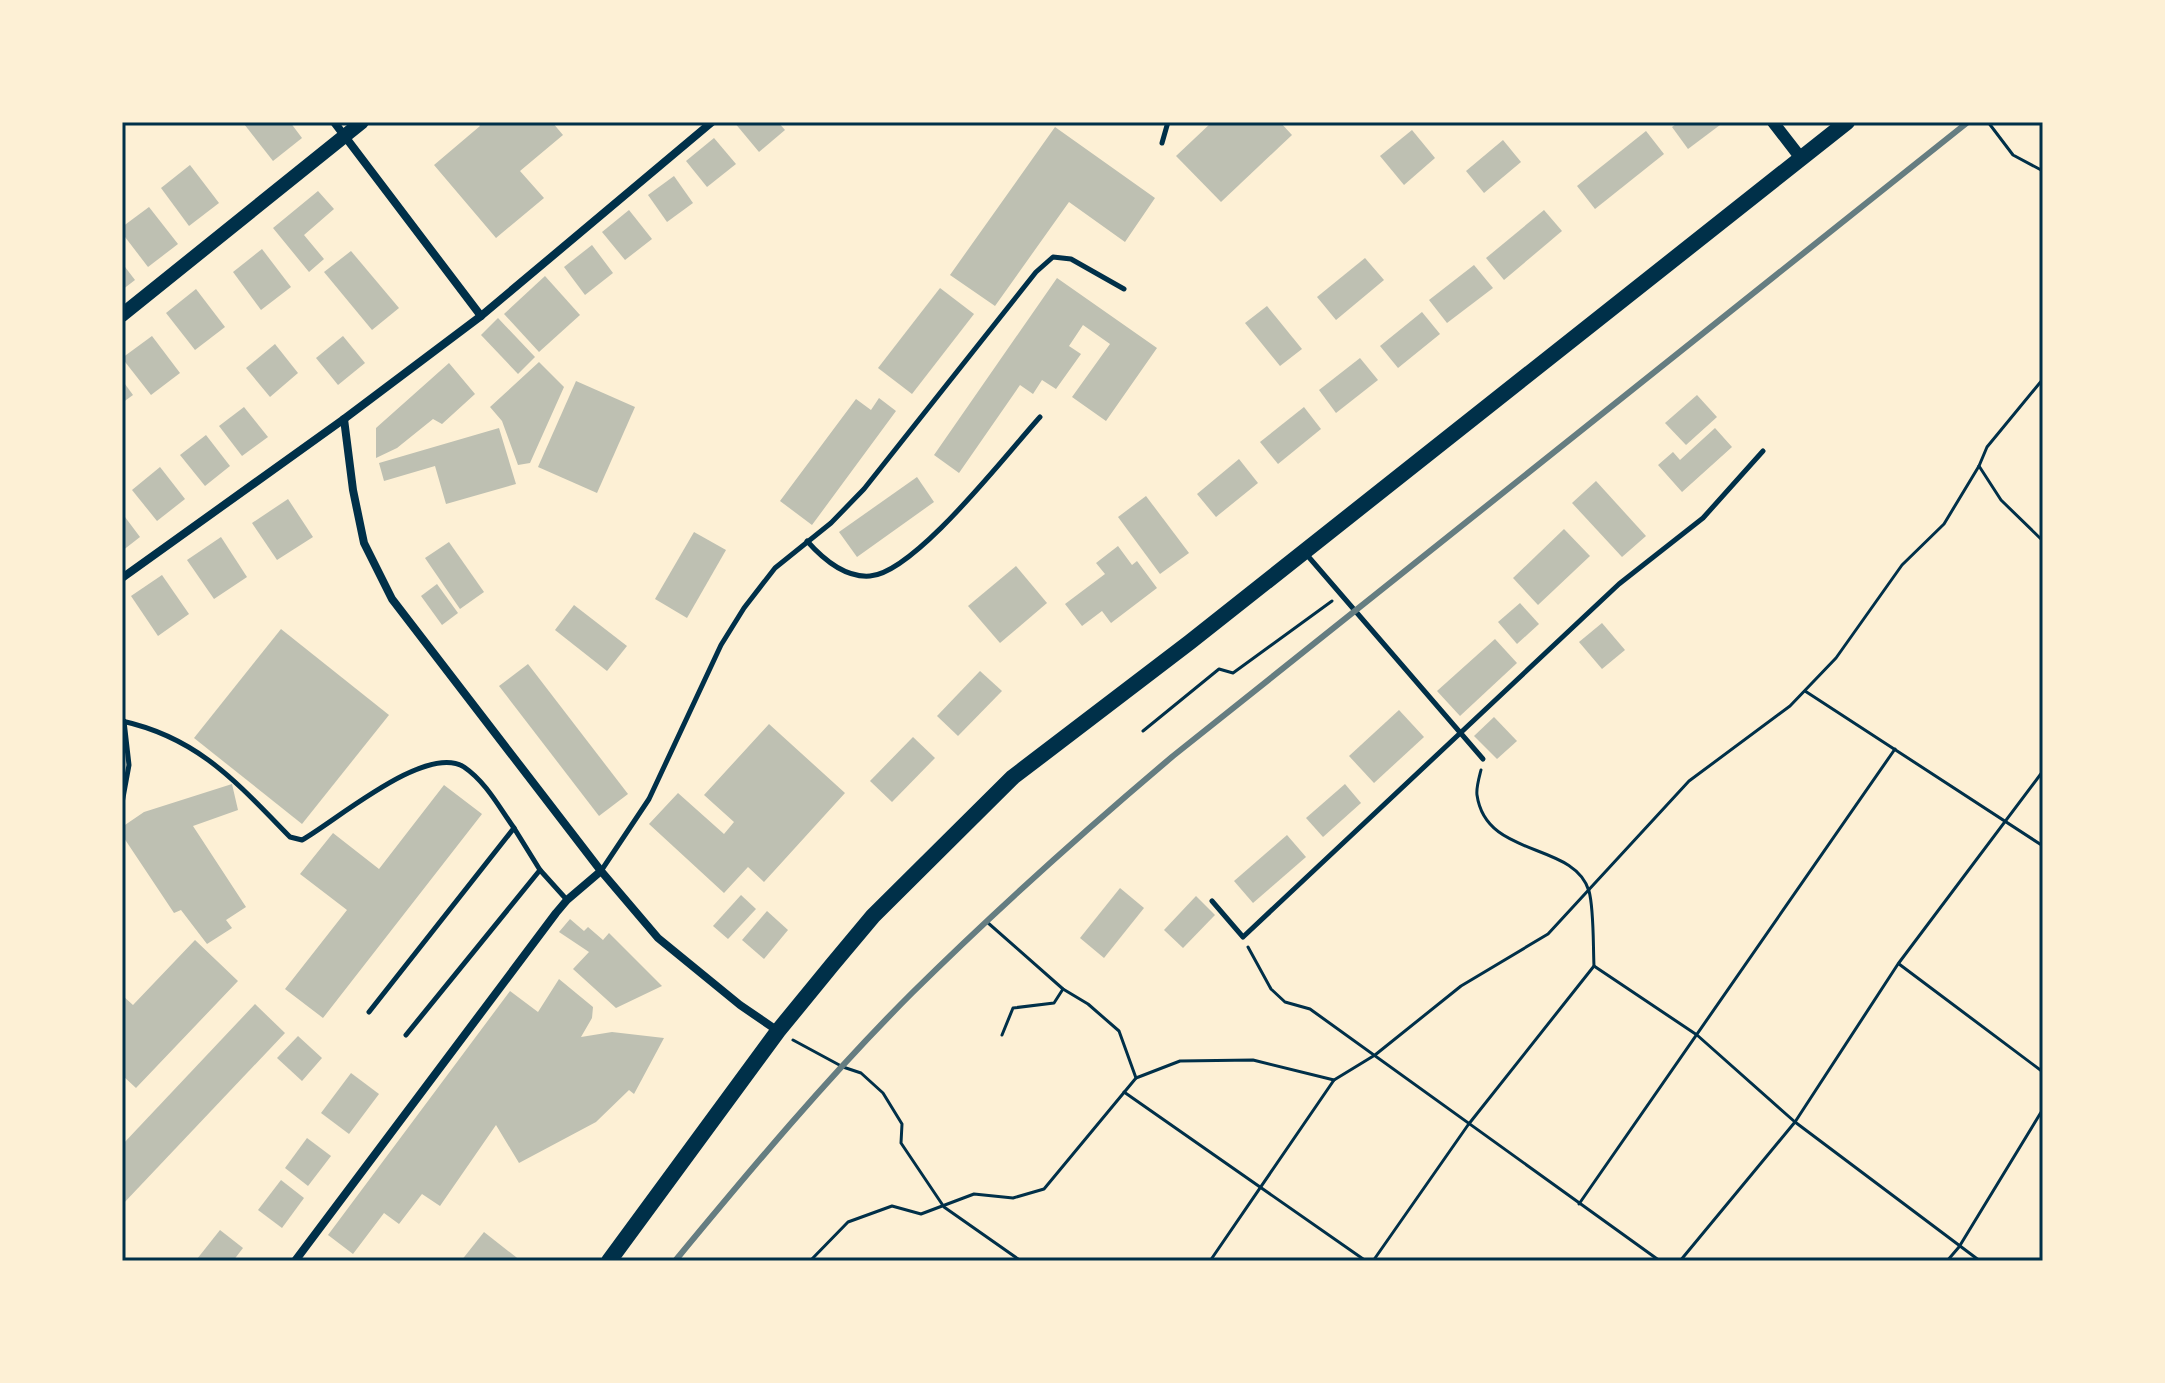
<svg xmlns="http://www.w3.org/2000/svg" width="2165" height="1383" font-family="'PT Sans Narrow',sans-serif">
<rect width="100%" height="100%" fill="#fdf0d5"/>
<!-- building -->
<g fill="#bec0b2">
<polygon points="246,122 290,122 302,138 273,161 244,124"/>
<polygon points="477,122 552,122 563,135 520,171 544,198 496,238 434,165 480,126"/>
<polygon points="734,122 778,122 785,130 759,152"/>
<polygon points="1212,122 1280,122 1292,135 1221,202 1176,156"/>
<polygon points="1679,122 1724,122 1688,149 1672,127"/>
<polygon points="1055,127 1155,198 1125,242 1069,202 995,306 950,275"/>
<polygon points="1412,130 1435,158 1404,185 1380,156"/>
<polygon points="1646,131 1664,154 1595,209 1577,186"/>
<polygon points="714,138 736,164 707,187 686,161"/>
<polygon points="1503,140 1521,162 1484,193 1466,171"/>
<polygon points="190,165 219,203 189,226 161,188"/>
<polygon points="674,176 693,203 667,222 648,195"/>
<polygon points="318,191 334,209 304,235 324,259 309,272 273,228"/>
<polygon points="149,207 178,244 148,267 122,233 122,227"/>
<polygon points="629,210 652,239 625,260 602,232"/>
<polygon points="1544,210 1562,231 1504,280 1486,258"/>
<polygon points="592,245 613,273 585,295 564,267"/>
<polygon points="262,249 291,287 261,310 233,272"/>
<polygon points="351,251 399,308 372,330 324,272"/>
<polygon points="1365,258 1384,280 1336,320 1317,297"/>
<polygon points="122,263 135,280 122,290"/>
<polygon points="1474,265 1493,288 1447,323 1429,300"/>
<polygon points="545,276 580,315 539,352 504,314"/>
<polygon points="1057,278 1157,348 1106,421 1072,397 1110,344 1083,325 1069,346 1081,354 1056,389 1042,380 1033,394 1020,385 959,473 934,455"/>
<polygon points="940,288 974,314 912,394 878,368"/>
<polygon points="196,289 225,327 195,350 166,313"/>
<polygon points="1267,306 1302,349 1280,366 1245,323"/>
<polygon points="1422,312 1440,334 1398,368 1380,346"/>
<polygon points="498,318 535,357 518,374 481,335"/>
<polygon points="152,336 180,373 151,395 122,358"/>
<polygon points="343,336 365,363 338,385 316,358"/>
<polygon points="275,344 298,373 270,397 246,368"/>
<polygon points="1360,358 1378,380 1336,413 1319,390"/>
<polygon points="539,362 564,387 530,463 518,465 502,421 490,407"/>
<polygon points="449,363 475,394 442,424 433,419 397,448 376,458 376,428"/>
<polygon points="122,380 133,395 122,403"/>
<polygon points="576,381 635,407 597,493 538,467"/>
<polygon points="1697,395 1717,417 1686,445 1665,423"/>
<polygon points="879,398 896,411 812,525 780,501 856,399 871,410"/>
<polygon points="244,407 268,437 242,456 219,426"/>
<polygon points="1304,407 1321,429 1278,464 1260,442"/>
<polygon points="499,428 516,484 446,504 435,466 384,481 379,463"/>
<polygon points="1715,428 1732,447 1682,492 1658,465 1673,452 1680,460"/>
<polygon points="206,435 230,466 205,486 180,455"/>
<polygon points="1239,459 1258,483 1216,517 1197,494"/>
<polygon points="160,467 185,499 157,521 132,490"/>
<polygon points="917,477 934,502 857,557 839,532"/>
<polygon points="1596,481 1646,536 1622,557 1572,503"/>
<polygon points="1146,496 1189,553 1160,574 1118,517"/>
<polygon points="288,499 313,537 277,560 252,523"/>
<polygon points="122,513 140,537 122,551"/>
<polygon points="1564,529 1590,556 1538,605 1513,578"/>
<polygon points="694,532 726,550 687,618 655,599"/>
<polygon points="221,537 247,577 214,599 187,560"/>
<polygon points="449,542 484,592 460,609 425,558"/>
<polygon points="1118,546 1132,565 1137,561 1157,588 1111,623 1102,611 1082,626 1065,604 1105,574 1096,563"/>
<polygon points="1016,566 1047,603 1000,643 968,606"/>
<polygon points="162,575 189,614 158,636 131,596"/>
<polygon points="437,584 458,613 442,625 421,596"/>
<polygon points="1520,603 1539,624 1517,644 1498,622"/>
<polygon points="574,605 627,646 607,671 555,630"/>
<polygon points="1602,623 1625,650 1602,669 1579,642"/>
<polygon points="281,629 389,715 302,824 194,738"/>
<polygon points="1495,639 1517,663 1460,716 1437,691"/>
<polygon points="528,664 628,794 599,816 499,686"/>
<polygon points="980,671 1002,691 958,736 937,716"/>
<polygon points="1399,710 1424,737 1374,783 1349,756"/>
<polygon points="1494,717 1517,741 1497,759 1474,736"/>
<polygon points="769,724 845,793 764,882 748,867 724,893 649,824 678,793 724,834 734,822 704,795"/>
<polygon points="913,737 935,758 892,802 870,781"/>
<polygon points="232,784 238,810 193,826 246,907 226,920 232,928 207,944 181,910 174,913 122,835 122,827 144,812"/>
<polygon points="1345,784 1361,803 1323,837 1306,818"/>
<polygon points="444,785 482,814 323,1018 285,989 347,910 300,874 333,833 379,869"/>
<polygon points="1287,835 1306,857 1253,903 1234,881"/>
<polygon points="1120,888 1144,908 1104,958 1080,938"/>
<polygon points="741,895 756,909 728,939 713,926"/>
<polygon points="1196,896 1215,915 1183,948 1164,930"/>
<polygon points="767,911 788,930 764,959 742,940"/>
<polygon points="570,919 584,931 588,927 603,940 609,933 662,986 616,1008 573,969 589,952 559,932"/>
<polygon points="195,940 238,981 136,1088 122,1075 122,997 123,996 133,1005"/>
<polygon points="559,979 593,1007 592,1018 581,1037 612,1032 664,1038 634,1094 629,1090 596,1122 519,1163 496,1125 440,1206 422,1194 399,1224 384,1213 353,1254 328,1235 510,991 538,1012"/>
<polygon points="255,1004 285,1033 122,1205 122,1145"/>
<polygon points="298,1036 322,1058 302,1081 277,1058"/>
<polygon points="351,1073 379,1094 349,1134 321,1113"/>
<polygon points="307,1138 331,1156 308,1186 285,1168"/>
<polygon points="281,1180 304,1198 282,1228 258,1210"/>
<polygon points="220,1230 243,1248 233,1261 199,1261 197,1259"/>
<polygon points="484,1232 521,1261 461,1261"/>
</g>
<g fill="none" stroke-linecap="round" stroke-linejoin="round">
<!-- path -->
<g stroke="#003049" stroke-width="3">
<polyline points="1988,122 2013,155 2043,171"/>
<polyline points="1979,466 2001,500 2043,541"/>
<polyline points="1805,691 2043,846"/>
<polyline points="1143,731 1219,669 1233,673 1332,601"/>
<polyline points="987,922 1063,989 1088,1004 1119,1031 1136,1078"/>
<polyline points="1248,947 1271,989 1285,1002 1310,1009 1660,1261"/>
<polyline points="1899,964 2043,1072"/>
<polyline points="1594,966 1697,1035 1795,1122 1980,1261"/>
<polyline points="1002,1035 1013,1008 1054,1003 1063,989"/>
<polyline points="793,1040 843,1067 861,1073 883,1093 902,1124 901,1143 944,1207 1021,1261"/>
<polyline points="1124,1092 1366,1261"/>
<polyline points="1579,1204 1895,749"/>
<polyline points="810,1261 848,1222 892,1206 921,1214 974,1194 1013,1198 1044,1189 1136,1078 1180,1061 1253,1060 1334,1080 1375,1055 1461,986 1548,934 1689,781 1790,706 1836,658 1902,565 1944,524 1979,466 1987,447 2043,379"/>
<polyline points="1210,1261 1334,1080"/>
<path d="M1373 1261 1468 1125 1594 966C1593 945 1594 909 1589 891 1574 841 1486 859 1477 795 1476 788 1479 778 1481 770"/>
<polyline points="1680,1261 1795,1122 1898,964 2043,771"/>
<polyline points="1947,1261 1959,1247 2043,1109"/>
</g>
<!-- service -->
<g stroke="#003049" stroke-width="5">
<polyline points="1162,143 1168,122"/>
<path d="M807 541C822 558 845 578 870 576 915 573 1008 452 1040 417"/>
<polyline points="1307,555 1483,759"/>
<path d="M122 721C199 738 237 783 290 837L302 840C336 821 426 743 464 767 486 782 499 807 514 828"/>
<polyline points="122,803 129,765 124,721"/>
<polyline points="601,871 649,799 721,645 744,608 775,568 831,523 864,489 1036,272 1053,257 1071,259 1124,289"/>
<polyline points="1212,901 1243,937 1619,584 1703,518 1763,451"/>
<polyline points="369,1012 514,828 540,870 567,900"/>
<polyline points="406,1035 540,870"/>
</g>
<!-- minor -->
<g stroke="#003049" stroke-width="8">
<polyline points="334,122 481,316"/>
<polyline points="344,419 353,490 364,543 392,599 601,871 658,938 740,1005 778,1031"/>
<polyline points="122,578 344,419 481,316 712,122"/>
<polyline points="295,1261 556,913 567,900 601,871"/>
</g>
<!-- tertiary -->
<polyline stroke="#003049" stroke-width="12" points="1773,122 1800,157"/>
<!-- secondary -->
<polyline stroke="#003049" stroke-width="14" points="122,315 362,122"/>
<!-- primary -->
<polyline stroke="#003049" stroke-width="16" points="609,1261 778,1031 832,965 873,916 1013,777 1190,642 1847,122"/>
<!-- rail -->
<path stroke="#657d81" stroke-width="6" d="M675 1261C751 1169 828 1077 912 993 996 910 1083 832 1173 756L1968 122"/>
</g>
<!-- border -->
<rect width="2165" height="1383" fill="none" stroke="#fdf0d5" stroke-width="248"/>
<rect x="124" y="124" width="1917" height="1135" fill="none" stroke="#003049" stroke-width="3"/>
</svg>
